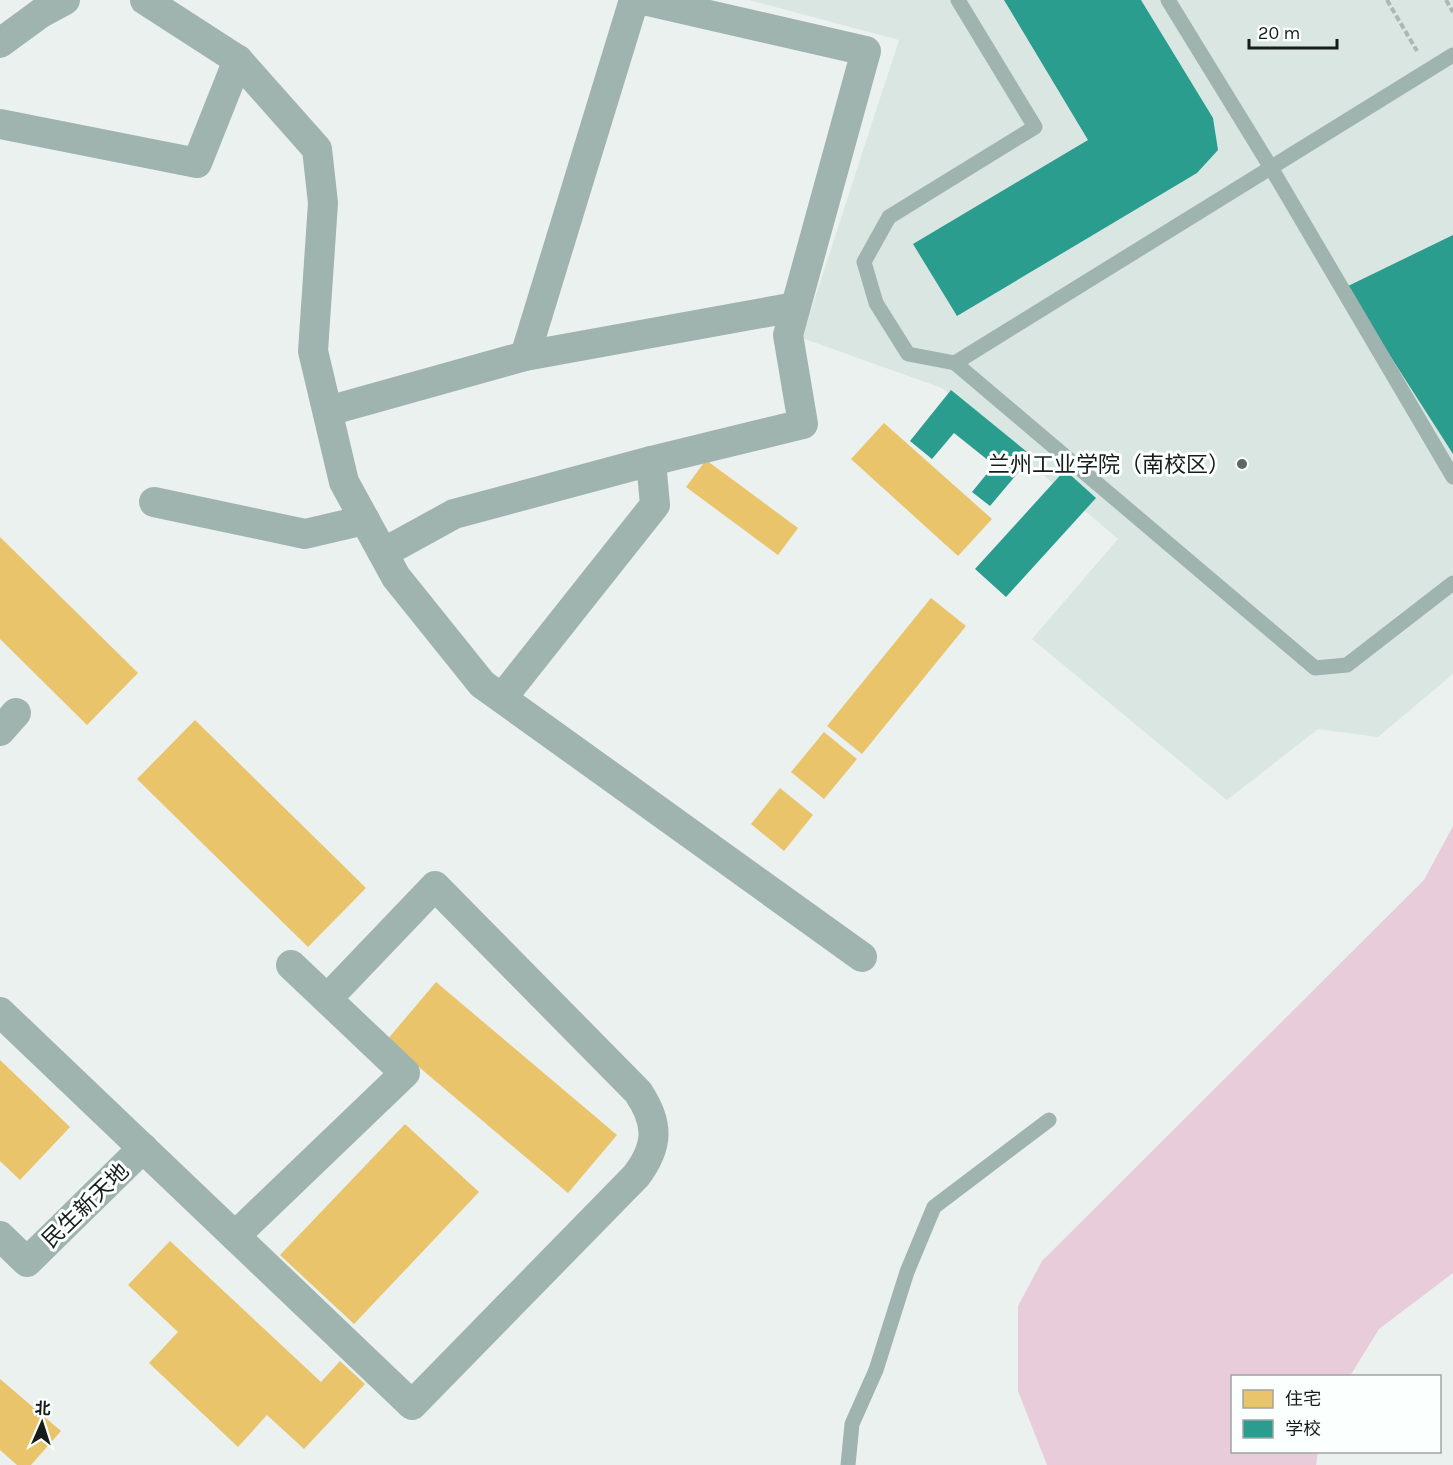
<svg xmlns="http://www.w3.org/2000/svg" width="1453" height="1465" font-family="Karla,'Noto Sans SC',sans-serif">
<rect width="100%" height="100%" fill="#ebf1ef"/>
<!-- built -->
<polygon fill="#d9e6e2" points="749,0 1453,0 1453,674 1378,737 1318,729 1227,800 1032,639 1118,539 942,388 802,338 899,40"/>
<!-- green -->
<polygon fill="#e8ccd9" points="1453,826 1453,1273 1379,1329 1350,1376 1232,1376 1232,1452 1318,1452 1316,1465 1047,1465 1018,1391 1018,1306 1042,1261 1424,880"/>
<!-- homes -->
<g fill="#e9c46a">
<polygon points="884,423 992,519 958,556 851,459"/>
<polygon points="706,460 798,528 778,555 686,487"/>
<polygon points="0,537 138,673 87,725 0,639"/>
<polygon points="931,598 966,626 862,754 827,726"/>
<polygon points="195,720 366,888 308,947 137,779"/>
<polygon points="824,732 857,759 824,799 791,772"/>
<polygon points="780,788 813,815 784,851 751,824"/>
<polygon points="436,982 617,1135 568,1193 387,1040"/>
<polygon points="0,1060 70,1127 20,1180 0,1161"/>
<polygon points="405,1124 479,1192 354,1324 280,1255"/>
<polygon points="170,1241 321,1382 340,1361 365,1384 304,1449 267,1415 238,1447 149,1363 178,1332 128,1285"/>
<polygon points="0,1379 61,1431 31,1465 17,1465 0,1450"/>
</g>
<!-- schools -->
<g fill="#2a9d8f">
<polygon points="1004,0 1141,0 1213,118 1218,150 1197,173 957,316 913,244 1088,140"/>
<polygon points="1453,235 1453,454 1346,287"/>
<polygon points="951,390 1032,456 990,506 972,492 994,465 954,433 932,459 910,441"/>
<polygon points="1065,470 1096,498 1006,597 975,569"/>
</g>
<g fill="none" stroke-linecap="round" stroke-linejoin="round">
<!-- path -->
<g stroke="#abb8b5" stroke-width="4" stroke-dasharray="6 3" stroke-linecap="butt">
<polyline points="1387,0 1417,51"/>
<polyline points="1446,0 1453,12"/>
</g>
<!-- lane -->
<g stroke="#a0b4af" stroke-width="15">
<polyline points="958,0 1035,127 889,217 864,262 876,303 908,354 955,363 1453,55"/>
<polyline points="1168,0 1270,166 1453,477"/>
<polyline points="955,363 1315,668 1347,665 1453,583"/>
<polyline points="848,1465 852,1424 876,1370 907,1272 934,1207 1049,1120"/>
</g>
<!-- street -->
<g stroke="#a0b4af" stroke-width="30">
<polyline points="145,0 238,60 317,149 323,203 313,351 344,482 396,577 482,684 862,957"/>
<polyline points="643,0 866,51 788,335 803,424 651,461"/>
<polyline points="0,43 41,13 65,0"/>
<polyline points="0,124 197,163 238,60"/>
<polyline points="525,356 634,0"/>
<polyline points="328,411 525,356 795,307"/>
<polyline points="154,502 305,534 365,520"/>
<polyline points="383,553 454,514 651,461 655,505 502,698"/>
<polyline points="0,731 16,713"/>
<path d="M0 1012 412 1405 636 1176C659 1146 659 1123 638 1092L435 886 327 999"/>
<polyline points="0,1236 27,1262 143,1148"/>
<polyline points="235,1236 405,1073 291,965"/>
</g>
</g>
<!-- markers -->
<circle fill="#616665" stroke="#fbfffd" stroke-width="2" cx="1242" cy="464" r="6"/>
<g text-anchor="middle" stroke-width="6" stroke-linejoin="round" paint-order="stroke">
<!-- poi labels -->
<g font-size="22" fill="#171b1a" stroke="#fbfffd" text-anchor="end">
<text x="1230" y="472">兰州工业学院（南校区）</text>
</g>
<!-- street labels -->
<g font-size="22" fill="#171b1a" stroke="#fbfffd">
<text transform="translate(85 1205) rotate(-44)" y="8">民生新天地</text>
</g>
</g>
<!-- legend -->
<rect x="1231" y="1375" width="210" height="78" fill="#fbfffd" stroke="#a0a4a2" stroke-width="1.5"/>
<rect x="1243" y="1390" width="30" height="18" fill="#e9c46a" stroke="#a0a4a2" stroke-width="1.5"/>
<text x="1285" y="1405" font-size="18" fill="#171b1a">住宅</text>
<rect x="1243" y="1420" width="30" height="18" fill="#2a9d8f" stroke="#a0a4a2" stroke-width="1.5"/>
<text x="1285" y="1435" font-size="18" fill="#171b1a">学校</text>
<!-- north arrow -->
<g transform="translate(42 1423) rotate(3)" stroke="#fbfffd" stroke-width="4.5" paint-order="stroke">
<path d="M0-4.5L10 22L0 15L-10 22Z" fill="#171b1a"/>
<text y="-9" font-size="16" font-weight="bold" text-anchor="middle" fill="#171b1a">北</text>
</g>
<!-- scale -->
<path d="M1249 39v9h88v-9" fill="none" stroke="#171b1a" stroke-width="3"/>
<text x="1258" y="39" font-size="18" fill="#171b1a" stroke="#fbfffd" stroke-width="4.5" paint-order="stroke">20 m</text>
</svg>
